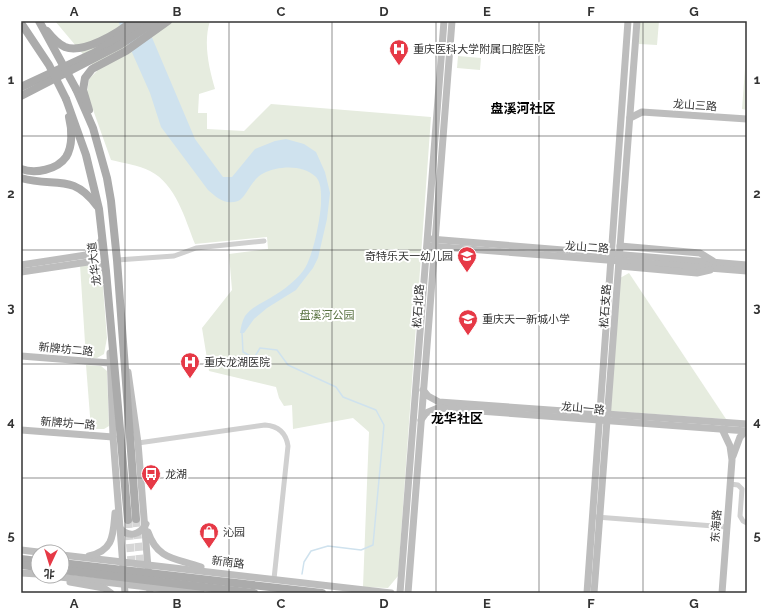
<svg xmlns="http://www.w3.org/2000/svg" width="768" height="614" font-family="Raleway,'Noto Sans SC',sans-serif">
<rect width="100%" height="100%" fill="#fff"/>
<!-- green -->
<g fill="#e6ecdf">
<path d="M55 21H210C203 43 209 68 215 89L199 94 198 113H207V129L244 131 271 104 431 117 398 576 388 588 363 587 369 432 353 418 293 429 292 405 284 406 279 398 276 387 209 371 202 328 232 290 229 254 268 249 267 237 195 244C185 219 176 184 150 171 139 165 123 163 111 160L87 93 89 79 97 71Z"/>
<polygon points="640,21 659,21 657,45 639,44"/>
<polygon points="747,42 747,110 742,109"/>
<polygon points="458,56 481,58 480,70 457,68"/>
<polygon points="88,264 99,269 102,275 107,338 104,354 97,358 86,358 80,265"/>
<polygon points="629,273 726,419 610,411 620,278"/>
<polygon points="86,365 101,366 107,371 109,426 104,429 91,429"/>
</g>
<!-- water -->
<path fill="#cfe2ee" d="M118 21H145L195 139 223 177H232L255 149 275 141 286 139 304 144 316 152 325 172 330 193 327 219 318 258 313 268 296 290 267 308 254 319 244 333H240C241 327 242 321 245 316 250 309 258 305 265 301 279 293 293 284 303 271 313 258 320 220 321 204 321 195 322 184 316 177 303 164 278 166 264 173 251 179 246 198 238 201 225 205 217 198 208 190L161 127 150 93Z"/>
<g fill="none" stroke-linecap="round" stroke-linejoin="round">
<!-- stream -->
<polyline stroke="#cfe2ee" stroke-width="1.5" points="242,333 243,352 254,358 260,348 277,350 288,365 336,387 343,397 376,410 384,425 373,545 361,550 328,546 311,551 304,562 302,574"/>
<!-- primary-tunnel -->
<g stroke="#d6d6d6" stroke-width="8" stroke-dasharray="8 4" stroke-linecap="butt">
<polyline points="136,519 143,593"/>
<polyline points="128,520 134,593"/>
</g>
<!-- street -->
<g stroke="#d0d0d0" stroke-width="5">
<polyline points="117,260 174,256 196,248 264,241"/>
<path d="M138 443 265 425C278 426 286 432 288 446L274 579"/>
<polyline points="730,484 738,485 742,489 740,516 743,521 747,523"/>
<polyline points="596,517 727,527"/>
</g>
<!-- secondary -->
<g stroke="#bdbdbd" stroke-width="7">
<polyline points="630,118 642,112 747,119"/>
<polyline points="430,239 747,265"/>
<polyline points="430,246 747,271"/>
<polyline points="620,246 700,253 713,261"/>
<polyline points="21,265 86,255 98,246 102,239"/>
<polyline points="619,266 697,273 710,270"/>
<polyline points="21,272 88,262 101,265 106,271"/>
<polyline points="110,353 113,437 125,593"/>
<polyline points="21,356 110,363"/>
<polyline points="128,372 138,443 150,593"/>
<polyline points="423,390 428,396 439,402 747,424"/>
<polyline points="421,420 426,413 438,408 747,431"/>
<polyline points="722,429 730,446 732,460 722,593"/>
<polyline points="21,430 113,437"/>
<polyline points="733,456 740,437 746,431"/>
<path d="M119 527C128 538 139 536 146 524"/>
<path d="M148 532C158 561 177 558 201 567"/>
<polyline points="21,550 38,552"/>
<polyline points="62,555 391,593"/>
<path d="M89 556C114 550 113 535 115 513"/>
<polyline points="21,573 38,574"/>
<polyline points="51,576 201,593"/>
<polyline points="70,582 104,588 111,593"/>
<polyline points="400,593 444,21"/>
<polyline points="408,593 452,21"/>
<polyline points="587,593 628,21"/>
<polyline points="594,593 637,21"/>
</g>
<!-- primary -->
<g stroke="#ababab" stroke-width="8">
<path d="M47 31C51 36 58 44 65 47 83 54 119 33 132 21"/>
<polyline points="21,87 94,53 145,21"/>
<polyline points="76,89 93,128 107,178 111,201 117,260 136,519"/>
<polyline points="21,96 120,45 156,21"/>
<polyline points="66,99 86,155 99,209 106,271 128,520"/>
<polyline points="89,110 83,90 85,78 92,69 126,51 168,21"/>
<path d="M21 169C35 174 57 170 66 157 73 146 72 129 69 117"/>
<path d="M21 178C54 188 72 172 97 206"/>
<polyline points="21,559 38,561"/>
<polyline points="21,565 38,567"/>
</g>
<!-- primary-bridge -->
<g stroke="#ababab" stroke-width="8">
<polyline points="39,21 76,89"/>
<polyline points="21,23 49,65 66,99"/>
<polyline points="62,563 322,593"/>
<polyline points="62,570 254,593"/>
</g>
</g>
<!-- grid -->
<path fill="none" stroke="#333" stroke-width="1" stroke-opacity="0.55" d="M125 21V593M229 21V593M332 21V593M436 21V593M539 21V593M643 21V593M21 136H747M21 250H747M21 364H747M21 478H747"/>
<!-- icons -->
<defs>
<g id="hospital-pin" transform="scale(1)"><path d="M0 17L-7.5 6A9.5 9.5 0 1 1 7.5 6Z" fill="#e63946" stroke="#fff"/><path d="M-5-5h3v3.5h4V-5h3V5h-3V1.5h-4V5h-3Z" fill="#fff"/></g>
<g id="school-pin" transform="scale(1)"><path d="M0 17L-7.5 6A9.5 9.5 0 1 1 7.5 6Z" fill="#e63946" stroke="#fff"/><path d="M0-5L7-2L0 1L-7-2ZM-4 1L0 2.5L4 1V4Q0 6-4 4Z" fill="#fff"/></g>
<g id="bus-pin" transform="scale(1)"><path d="M0 17L-7.5 6A9.5 9.5 0 1 1 7.5 6Z" fill="#e63946" stroke="#fff"/><path d="M-5-6H5V4H4V6H2V4H-2V6H-4V4H-5ZM-3.5-4V0h7V-4ZM-3.5 1.2v1.5H-2V1.2ZM2 1.2v1.5H3.5V1.2Z" fill="#fff"/></g>
<g id="shop-pin" transform="scale(1)"><path d="M0 17L-7.5 6A9.5 9.5 0 1 1 7.5 6Z" fill="#e63946" stroke="#fff"/><path d="M-5-2.5h2.3a2.7 3.5 0 0 1 5.4 0H5L5.5 6h-11ZM-1.5-2.5h3a1.5 2.3 0 0 0-3 0Z" fill="#fff"/></g>
</defs>
<g fill-rule="evenodd">
<use href="#hospital-pin" x="399" y="49"/>
<use href="#school-pin" x="467" y="256"/>
<use href="#school-pin" x="468" y="319"/>
<use href="#hospital-pin" x="190" y="362"/>
<use href="#bus-pin" x="151" y="474"/>
<use href="#shop-pin" x="209" y="532"/>
</g>
<g text-anchor="middle" stroke-width="4" stroke-linejoin="round" paint-order="stroke">
<!-- poi labels -->
<g font-size="11" fill="#333" stroke="#fff" text-anchor="start">
<text x="413" y="53">重庆医科大学附属口腔医院</text>
<text x="453" y="260" text-anchor="end">奇特乐天一幼儿园</text>
<text x="482" y="323">重庆天一新城小学</text>
<text x="204" y="366">重庆龙湖医院</text>
<text x="165" y="478">龙湖</text>
<text x="223" y="536">沁园</text>
</g>
<!-- street labels -->
<g font-size="11" fill="#333" stroke="#fff">
<text transform="translate(695 105) rotate(4)" y="4">龙山三路</text>
<text transform="translate(587 247) rotate(4)" y="4">龙山二路</text>
<text transform="translate(94 264) rotate(-97)" y="4">龙华大道</text>
<text transform="translate(418 306) rotate(-86)" y="4">松石北路</text>
<text transform="translate(605 306) rotate(-86)" y="4">松石支路</text>
<text transform="translate(66 349) rotate(5)" y="4">新牌坊二路</text>
<text transform="translate(583 408) rotate(5)" y="4">龙山一路</text>
<text transform="translate(68 423) rotate(4)" y="4">新牌坊一路</text>
<text transform="translate(716 526) rotate(-86)" y="4">东海路</text>
<text transform="translate(228 562) rotate(7)" y="4">新南路</text>
</g>
<!-- park labels -->
<g font-size="11" fill="#56703f" stroke="#fff">
<text x="327" y="319">盘溪河公园</text>
</g>
<!-- quarter labels -->
<g font-size="13" font-weight="bold" fill="#000" stroke="#fff">
<text x="523" y="113">盘溪河社区</text>
<text x="457" y="423">龙华社区</text>
</g>
</g>
<!-- border -->
<rect width="768" height="614" fill="none" stroke="#ffffff" stroke-width="44"/>
<!-- north arrow -->
<g transform="translate(50 564) rotate(184)"><circle r="19" fill="#ffffff" stroke="#adadad"/>
<path d="M0-3L7 15L0 10L-7 15Z" fill="#e63946"/>
<text y="-6" font-size="11" font-weight="bold" text-anchor="middle" fill="#333333">北</text>
</g>
<rect x="22" y="22" width="724" height="570" fill="none" stroke="#333" stroke-width="1.5"/>
<g font-size="13" text-anchor="middle" font-weight="bold" fill="#333">
<text x="74" y="16">A</text>
<text x="177" y="16">B</text>
<text x="281" y="16">C</text>
<text x="384" y="16">D</text>
<text x="487" y="16">E</text>
<text x="591" y="16">F</text>
<text x="694" y="16">G</text>
<text x="11" y="84">1</text>
<text x="757" y="84">1</text>
<text x="11" y="198">2</text>
<text x="757" y="198">2</text>
<text x="11" y="312">3</text>
<text x="757" y="312">3</text>
<text x="11" y="426">4</text>
<text x="757" y="426">4</text>
<text x="11" y="540">5</text>
<text x="757" y="540">5</text>
<text x="74" y="608">A</text>
<text x="177" y="608">B</text>
<text x="281" y="608">C</text>
<text x="384" y="608">D</text>
<text x="487" y="608">E</text>
<text x="591" y="608">F</text>
<text x="694" y="608">G</text>
</g>
</svg>
